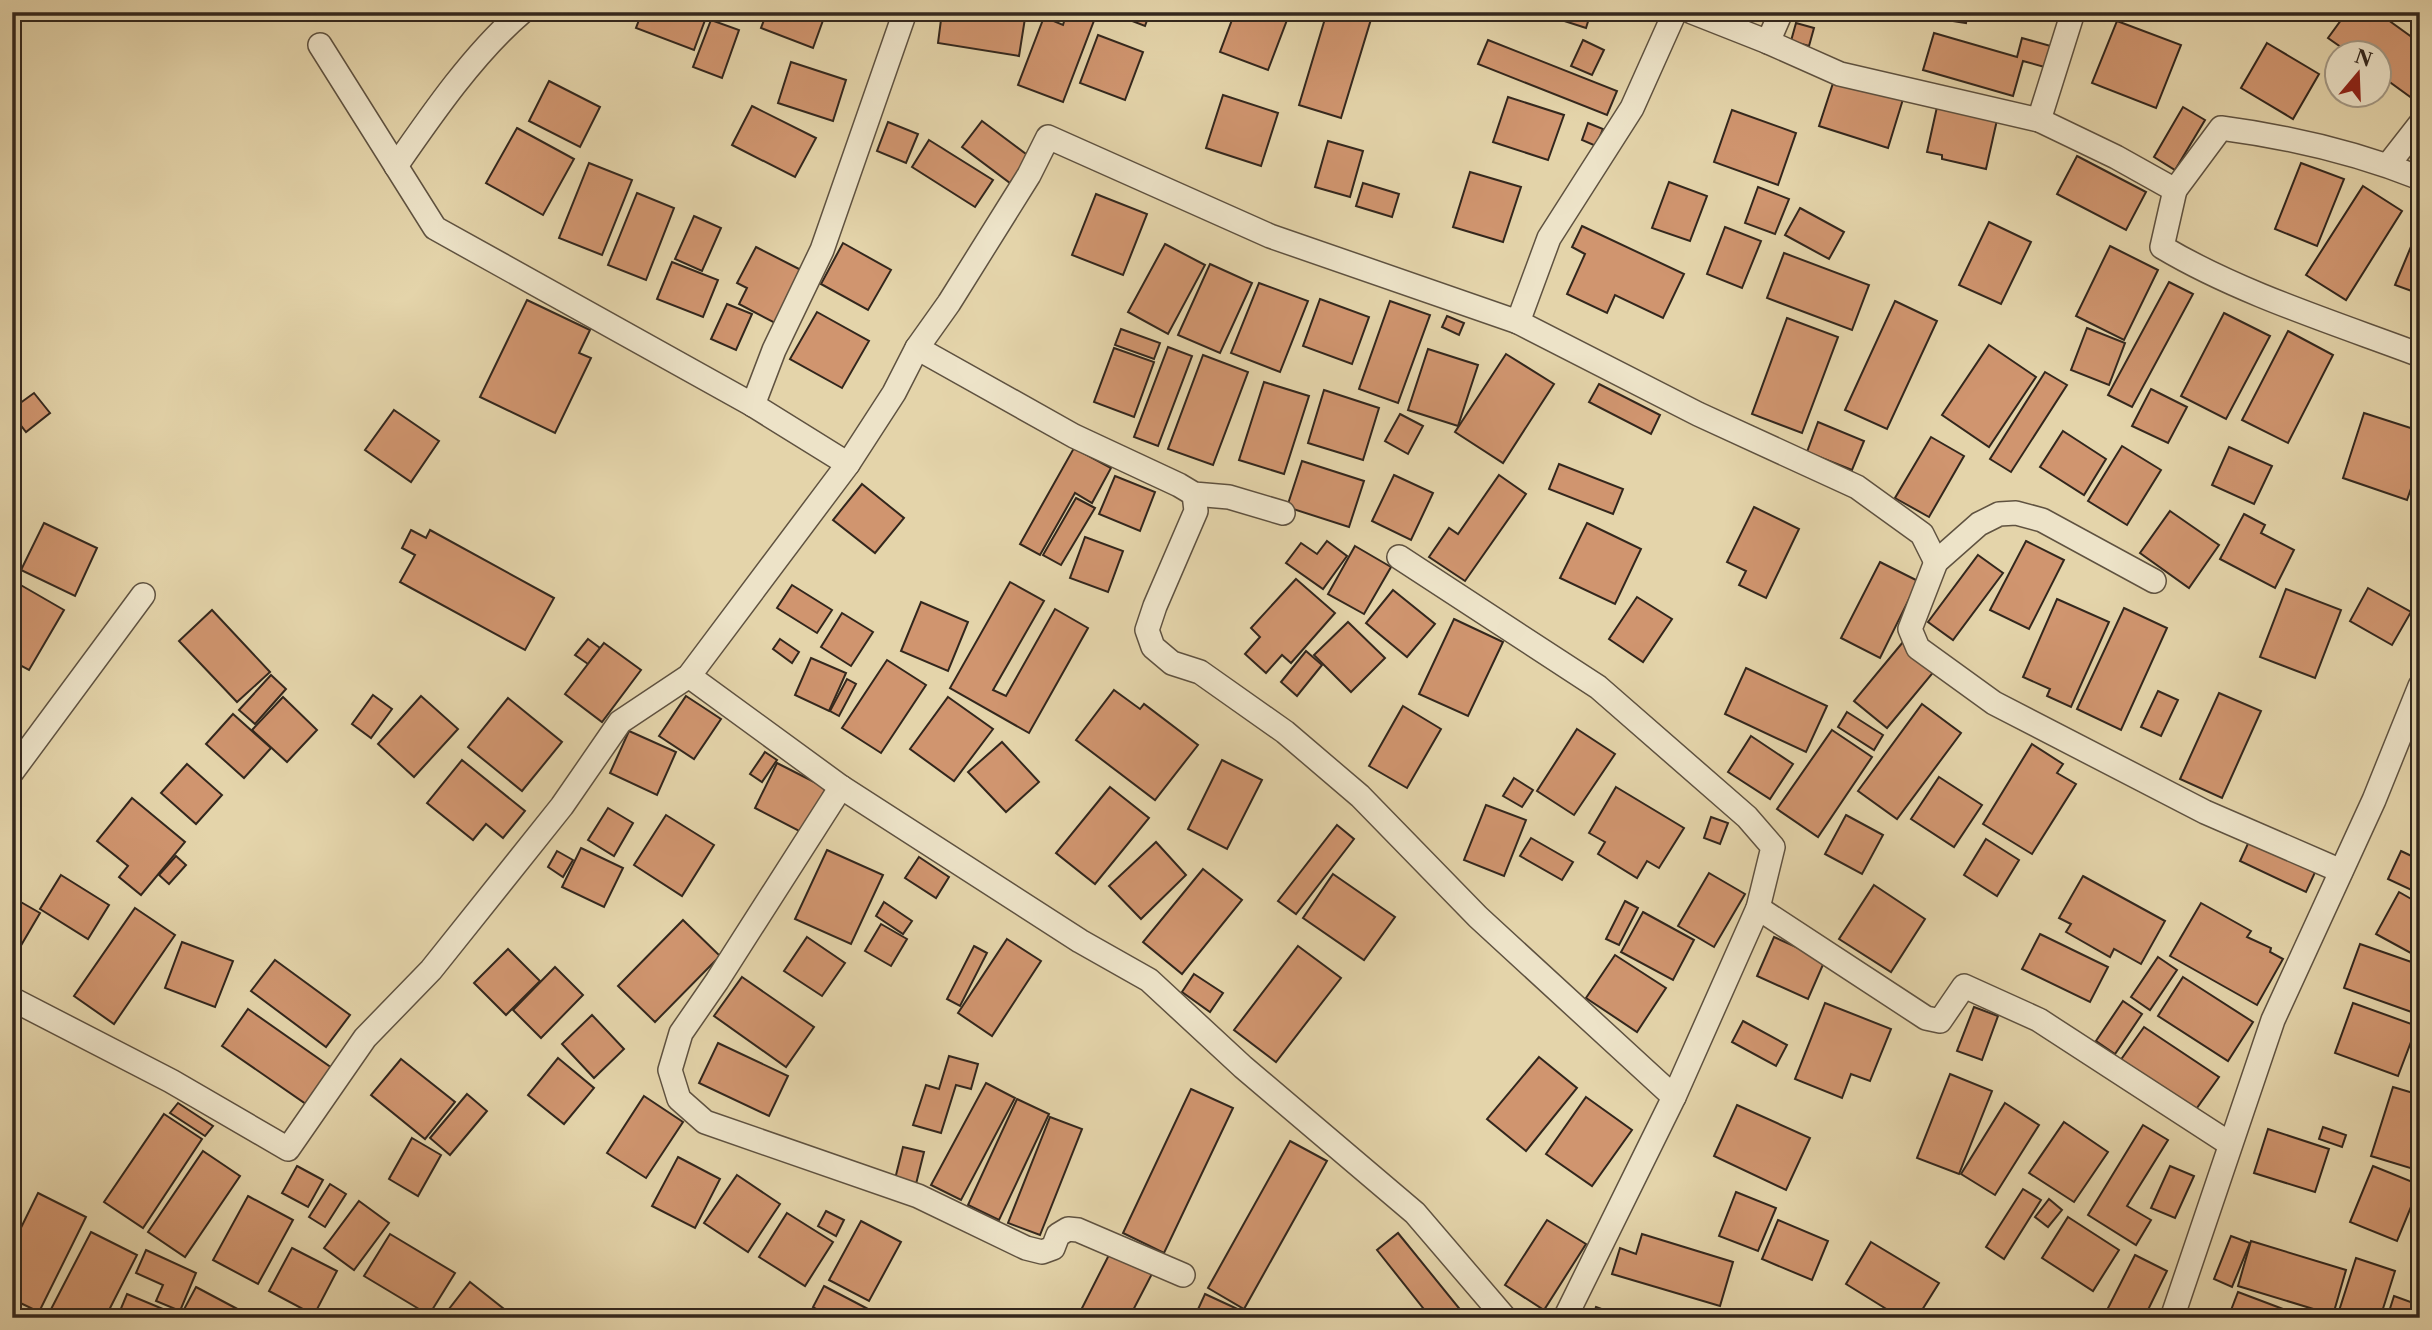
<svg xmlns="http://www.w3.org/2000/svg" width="2432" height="1330" font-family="'Libre Caslon Text',serif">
<rect width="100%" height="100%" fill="#e4d4aa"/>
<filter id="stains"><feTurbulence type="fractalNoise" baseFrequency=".00286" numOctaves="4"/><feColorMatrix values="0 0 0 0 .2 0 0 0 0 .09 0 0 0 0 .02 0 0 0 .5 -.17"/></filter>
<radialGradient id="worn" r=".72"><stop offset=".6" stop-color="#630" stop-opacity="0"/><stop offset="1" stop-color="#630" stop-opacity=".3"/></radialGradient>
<!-- building -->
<g fill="#d0956f" stroke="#33271d" stroke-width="2">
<polygon points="642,12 708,12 694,50 636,28"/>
<polygon points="767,12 826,12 813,48 761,28"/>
<polygon points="942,12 1026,12 1019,56 938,43"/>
<polygon points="1067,12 1081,12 1095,18 1063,102 1018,85 1044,17 1063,25"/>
<polygon points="1109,12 1150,12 1145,26"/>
<polygon points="1235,12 1267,12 1287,20 1268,70 1220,52"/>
<polygon points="1327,12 1361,12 1372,16 1341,118 1299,105"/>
<polygon points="1553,12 1591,12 1586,28 1552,17"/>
<polygon points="1947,12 1968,12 1966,23 1946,20"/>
<polygon points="2347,12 2377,12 2420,43 2420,104 2380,75 2380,52 2348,52 2328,38"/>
<polygon points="711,20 739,30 722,78 693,67"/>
<polygon points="2117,21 2181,45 2156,108 2092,83"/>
<polygon points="1796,23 1814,28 1809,46 1791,41"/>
<polygon points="1934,33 2017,57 2022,38 2054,47 2048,68 2023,61 2013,96 1923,70"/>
<polygon points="1098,35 1143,52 1125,100 1080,83"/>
<polygon points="1488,40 1617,91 1607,115 1478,64"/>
<polygon points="1583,40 1604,50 1592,75 1571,66"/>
<polygon points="2267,43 2319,74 2293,119 2241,88"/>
<polygon points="791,62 846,80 833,121 778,103"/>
<polygon points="1836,74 1904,96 1888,148 1819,126"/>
<polygon points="549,81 600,107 580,147 529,121"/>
<polygon points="1223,95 1278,113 1261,166 1206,148"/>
<polygon points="1508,97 1564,115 1548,160 1493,142"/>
<polygon points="752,106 816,138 795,177 732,145"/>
<polygon points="1937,107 1997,120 1986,169 1942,159 1942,155 1927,152"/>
<polygon points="2183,107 2205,120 2175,170 2154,157"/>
<polygon points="1732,110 1796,133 1778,185 1714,162"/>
<polygon points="982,121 1030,157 1010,183 962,147"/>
<polygon points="888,122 918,134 906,163 877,151"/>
<polygon points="1588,123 1603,129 1596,146 1582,140"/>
<polygon points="517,128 574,159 543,215 486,183"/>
<polygon points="929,140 993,180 975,207 912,167"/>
<polygon points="1328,141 1363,151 1350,197 1315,187"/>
<polygon points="2077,156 2146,192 2126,230 2057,194"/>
<polygon points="589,163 632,180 602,255 559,238"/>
<polygon points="2301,163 2344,179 2317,246 2275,229"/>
<polygon points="1470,172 1521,187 1503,242 1453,227"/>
<polygon points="1669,182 1707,196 1690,241 1652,228"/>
<polygon points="1363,183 1399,194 1392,217 1356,206"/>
<polygon points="2363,186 2402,211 2346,300 2306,275"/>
<polygon points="1758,187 1789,199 1775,234 1745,223"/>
<polygon points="637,193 674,208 646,280 608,265"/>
<polygon points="1096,194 1147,214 1123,275 1072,255"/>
<polygon points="1800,208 1844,232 1829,259 1785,235"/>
<polygon points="694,216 721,228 702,271 675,259"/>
<polygon points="1989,222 2031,242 2001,304 1959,285"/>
<polygon points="2420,225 2420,294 2395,285"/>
<polygon points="1582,226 1684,274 1663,318 1615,295 1607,313 1567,294 1585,254 1572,247"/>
<polygon points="1725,227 1761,241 1742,288 1707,274"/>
<polygon points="843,243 891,270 868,310 821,284"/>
<polygon points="1165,244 1205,265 1168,334 1128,312"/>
<polygon points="2110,246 2158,270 2124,340 2076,316"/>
<polygon points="756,247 803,271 775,323 739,304 747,288 737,283"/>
<polygon points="1784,253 1869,285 1852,330 1767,298"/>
<polygon points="672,262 718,280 703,317 657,299"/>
<polygon points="1210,264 1252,283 1220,353 1178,335"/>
<polygon points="2169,282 2193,294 2132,407 2108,395"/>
<polygon points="1259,283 1308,301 1280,372 1231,353"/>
<polygon points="1320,299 1369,317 1352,364 1303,346"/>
<polygon points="527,300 590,330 579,353 591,358 555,433 480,397"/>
<polygon points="1390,301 1430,315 1398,403 1359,389"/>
<polygon points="1895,301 1937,321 1887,429 1845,410"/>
<polygon points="727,304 752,314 736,350 711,339"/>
<polygon points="817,312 869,341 842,388 790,359"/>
<polygon points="2224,313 2270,336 2226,419 2181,396"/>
<polygon points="1447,316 1464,323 1459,335 1442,327"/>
<polygon points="1787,318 1838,337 1802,433 1752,414"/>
<polygon points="2087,328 2125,343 2109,385 2071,370"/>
<polygon points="1121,329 1160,343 1154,359 1115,345"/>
<polygon points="2288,331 2333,355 2288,443 2242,420"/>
<polygon points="1989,345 2036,377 1989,447 1942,415"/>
<polygon points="1168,347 1192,356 1158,446 1134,437"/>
<polygon points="1114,348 1154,362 1134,417 1094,402"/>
<polygon points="1428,349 1478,365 1458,426 1408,410"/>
<polygon points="1506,354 1554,384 1503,463 1455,432"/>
<polygon points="1203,355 1248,372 1213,465 1168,449"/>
<polygon points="2045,372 2067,385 2011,472 1990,459"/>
<polygon points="1264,382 1309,396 1284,474 1239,460"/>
<polygon points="1599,384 1660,415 1651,434 1589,402"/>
<polygon points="2151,389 2187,407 2168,443 2132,426"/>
<polygon points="1324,390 1379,408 1363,460 1308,443"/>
<polygon points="34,393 50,413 26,432 12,414 12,409"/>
<polygon points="394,410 439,441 411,482 365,450"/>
<polygon points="2364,413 2420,431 2420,462 2407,500 2343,478"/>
<polygon points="1400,414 1423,426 1408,454 1385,441"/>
<polygon points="1818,422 1864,441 1852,470 1807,452"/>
<polygon points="2063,431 2106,459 2084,495 2040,467"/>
<polygon points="1931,437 1964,456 1929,517 1895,498"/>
<polygon points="2122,446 2161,470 2127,525 2088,501"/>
<polygon points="2229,447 2272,466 2254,504 2212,485"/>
<polygon points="1074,448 1111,468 1092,503 1075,493 1040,555 1020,544"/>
<polygon points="1302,461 1364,481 1349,527 1287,507"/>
<polygon points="1559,464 1623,489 1613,514 1549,489"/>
<polygon points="1394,475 1433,493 1411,540 1372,521"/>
<polygon points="1499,475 1526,494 1465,581 1429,557 1449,528 1458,534"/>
<polygon points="1115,476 1155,492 1140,531 1099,514"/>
<polygon points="862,484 904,518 875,553 833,520"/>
<polygon points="1076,498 1095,508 1061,565 1043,555"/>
<polygon points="1754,507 1799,529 1766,598 1739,585 1746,571 1727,562"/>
<polygon points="2170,511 2219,545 2189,588 2140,553"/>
<polygon points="2244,514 2265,525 2261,533 2294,550 2275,588 2220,559"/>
<polygon points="44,523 97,548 75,596 21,570"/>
<polygon points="1587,523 1641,549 1615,604 1560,578"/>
<polygon points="411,530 426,538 430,530 554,598 525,650 400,582 415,555 402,548"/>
<polygon points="1085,537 1123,551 1108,592 1070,578"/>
<polygon points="1327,541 1347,556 1323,589 1286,563 1301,543 1317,554"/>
<polygon points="2026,541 2064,560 2029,629 1990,610"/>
<polygon points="1355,546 1391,567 1364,614 1328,594"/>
<polygon points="1978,555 2003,573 1953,640 1928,622"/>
<polygon points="1880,562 1918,581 1880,658 1841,638"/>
<polygon points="1296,579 1335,613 1291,663 1282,655 1266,673 1245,654 1260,637 1251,628"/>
<polygon points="12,580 64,610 29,670 12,661"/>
<polygon points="1010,582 1044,601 993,690 1006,696 1055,609 1088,628 1029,733 950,688"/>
<polygon points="792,585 832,610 817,633 777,608"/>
<polygon points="2368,588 2411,612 2392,645 2350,621"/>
<polygon points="2286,589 2341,610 2315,678 2260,657"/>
<polygon points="1393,590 1435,624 1407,657 1366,623"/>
<polygon points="1637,597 1672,619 1643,662 1609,639"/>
<polygon points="2057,599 2109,622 2071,707 2047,696 2050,689 2023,677"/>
<polygon points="921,602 968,622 948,671 901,651"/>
<polygon points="2124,608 2167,628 2121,730 2077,709"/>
<polygon points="212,610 270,672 237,702 179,641"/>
<polygon points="842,613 873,632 851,666 821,647"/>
<polygon points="1454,619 1503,642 1468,716 1419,694"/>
<polygon points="1348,622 1385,658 1351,692 1314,655"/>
<polygon points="588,639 600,648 588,664 575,655"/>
<polygon points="780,639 799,652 792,663 773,649"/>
<polygon points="1903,642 1936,669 1887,728 1854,701"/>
<polygon points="604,643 641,670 602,722 565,694"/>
<polygon points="1306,651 1322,665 1297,696 1281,682"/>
<polygon points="811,658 846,673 829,711 795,695"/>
<polygon points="887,660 926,685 881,753 842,728"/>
<polygon points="1746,668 1827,706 1806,752 1725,714"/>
<polygon points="271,675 286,689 255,724 239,710"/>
<polygon points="847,679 856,684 839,716 830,711"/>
<polygon points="1114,690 1140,709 1144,704 1198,745 1155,800 1076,740"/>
<polygon points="2158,691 2178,700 2161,736 2141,727"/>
<polygon points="2219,693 2261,711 2222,798 2180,779"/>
<polygon points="373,695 392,709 371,738 352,724"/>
<polygon points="421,696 458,729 414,777 378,744"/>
<polygon points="686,696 721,719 694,759 659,736"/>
<polygon points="283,697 317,730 287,762 252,730"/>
<polygon points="948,697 993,729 954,781 910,749"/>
<polygon points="508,698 562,742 522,791 468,747"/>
<polygon points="1922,704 1961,733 1897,819 1858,791"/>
<polygon points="1403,706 1441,729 1407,788 1369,766"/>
<polygon points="1847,712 1883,735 1874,750 1838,727"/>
<polygon points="233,714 271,748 244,778 206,744"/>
<polygon points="1577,729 1615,754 1574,815 1537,791"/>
<polygon points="1832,730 1872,757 1818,837 1777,809"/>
<polygon points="629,731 676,752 657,795 610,773"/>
<polygon points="1751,736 1793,764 1770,799 1728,772"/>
<polygon points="1002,742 1039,782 1006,812 968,772"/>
<polygon points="2032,744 2063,764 2057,773 2076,784 2032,854 1983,824"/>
<polygon points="765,752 777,760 762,782 750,774"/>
<polygon points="462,760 525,811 503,838 486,824 473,840 427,803"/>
<polygon points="1222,760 1262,780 1227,849 1188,829"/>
<polygon points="777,763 826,788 803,833 755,808"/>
<polygon points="187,764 222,795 196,824 161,793"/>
<polygon points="1939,777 1982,805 1954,847 1911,819"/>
<polygon points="1514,778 1533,790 1522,807 1503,796"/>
<polygon points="1110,787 1149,818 1095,884 1056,853"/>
<polygon points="1616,787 1684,828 1659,868 1647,861 1637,878 1598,854 1605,842 1589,833"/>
<polygon points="132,798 185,842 141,895 119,877 128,866 97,841"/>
<polygon points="1486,805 1526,820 1504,876 1464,860"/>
<polygon points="608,808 633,823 614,856 588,840"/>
<polygon points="666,815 714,845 682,896 634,865"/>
<polygon points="1846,815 1883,835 1862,874 1825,854"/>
<polygon points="1711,817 1728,823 1720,844 1704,838"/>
<polygon points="1337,825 1354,839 1296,914 1278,901"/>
<polygon points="2251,837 2317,868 2306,892 2240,861"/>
<polygon points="1531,838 1573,862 1562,880 1520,856"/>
<polygon points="1986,839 2019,860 1997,896 1964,875"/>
<polygon points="1156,842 1186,875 1141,919 1109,886"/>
<polygon points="581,848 623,868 604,907 562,887"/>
<polygon points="827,850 883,875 851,944 795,919"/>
<polygon points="557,851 573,860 563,877 548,867"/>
<polygon points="2401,851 2420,860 2420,894 2388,879"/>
<polygon points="176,856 186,865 169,884 159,875"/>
<polygon points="919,857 949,877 936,898 905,878"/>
<polygon points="1203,869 1242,900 1182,974 1143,942"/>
<polygon points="1709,873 1745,894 1714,947 1678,926"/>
<polygon points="1333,874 1395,917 1364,960 1303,918"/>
<polygon points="61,875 109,905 88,939 40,909"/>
<polygon points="2083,876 2165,921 2141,964 2114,949 2110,957 2066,932 2071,924 2059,918"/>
<polygon points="1874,885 1925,919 1891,972 1839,939"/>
<polygon points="2399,892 2420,904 2420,958 2376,934"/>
<polygon points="12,897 40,913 16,954 12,952"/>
<polygon points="1625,901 1638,908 1619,945 1606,939"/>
<polygon points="884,902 912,921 903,934 876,916"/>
<polygon points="2201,903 2251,931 2247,937 2271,948 2270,952 2283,959 2257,1005 2170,956"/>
<polygon points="135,908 175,935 114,1024 74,996"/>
<polygon points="1643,912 1694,940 1673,980 1621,952"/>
<polygon points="683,920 720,956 655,1022 618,986"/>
<polygon points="881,924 907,939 891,966 865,951"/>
<polygon points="2040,934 2108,967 2090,1002 2022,969"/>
<polygon points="807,937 845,963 822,996 784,971"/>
<polygon points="1774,937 1825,960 1808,999 1757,976"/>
<polygon points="1007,939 1041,961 992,1036 958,1013"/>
<polygon points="182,942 233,961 215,1007 165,988"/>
<polygon points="2360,944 2420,965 2420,1015 2344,988"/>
<polygon points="974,946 987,953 960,1006 947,999"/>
<polygon points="1298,946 1341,978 1276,1062 1234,1030"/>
<polygon points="508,949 540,981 506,1015 474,983"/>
<polygon points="1615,955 1666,988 1637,1032 1586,998"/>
<polygon points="2158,957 2177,970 2150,1010 2131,997"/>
<polygon points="275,960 350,1015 326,1047 251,991"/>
<polygon points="555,967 583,995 541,1038 513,1010"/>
<polygon points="1194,974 1223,993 1210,1012 1182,992"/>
<polygon points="742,977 814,1027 786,1067 714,1016"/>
<polygon points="2183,977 2253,1022 2228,1061 2158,1016"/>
<polygon points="2123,1001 2142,1014 2115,1054 2096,1041"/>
<polygon points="1825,1003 1891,1029 1870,1081 1851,1074 1842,1098 1795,1079"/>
<polygon points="2353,1003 2417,1026 2398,1076 2335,1053"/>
<polygon points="1974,1007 1998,1016 1982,1060 1957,1051"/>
<polygon points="248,1009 332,1068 306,1104 222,1046"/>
<polygon points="592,1015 624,1049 594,1078 562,1044"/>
<polygon points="1743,1021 1787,1045 1776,1066 1732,1042"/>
<polygon points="2144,1027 2219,1077 2194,1112 2120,1061"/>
<polygon points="718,1043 788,1076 769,1116 699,1083"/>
<polygon points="949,1056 978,1064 971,1089 956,1085 941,1133 913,1125 926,1085 939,1089"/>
<polygon points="1539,1057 1577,1088 1526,1151 1487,1119"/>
<polygon points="558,1058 594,1088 564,1124 528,1095"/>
<polygon points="401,1059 455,1102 425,1139 371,1095"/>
<polygon points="1950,1074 1992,1091 1959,1174 1917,1158"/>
<polygon points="986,1083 1015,1098 961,1200 931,1185"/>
<polygon points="2393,1087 2420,1095 2420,1171 2371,1156"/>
<polygon points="1191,1089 1233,1108 1164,1253 1123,1233"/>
<polygon points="467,1094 487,1111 450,1155 430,1138"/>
<polygon points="644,1096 683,1122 646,1178 607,1153"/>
<polygon points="1586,1097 1632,1130 1592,1186 1546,1154"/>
<polygon points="1017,1099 1049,1114 999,1220 968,1205"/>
<polygon points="178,1103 213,1126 205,1136 170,1113"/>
<polygon points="2005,1103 2039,1125 1995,1195 1961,1174"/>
<polygon points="1737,1105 1810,1138 1786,1190 1714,1156"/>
<polygon points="164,1114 202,1139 143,1228 104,1202"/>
<polygon points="1050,1117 1082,1129 1040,1235 1008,1223"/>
<polygon points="2064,1122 2108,1152 2074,1202 2029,1173"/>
<polygon points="2143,1125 2168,1140 2127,1206 2151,1220 2136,1245 2088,1215"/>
<polygon points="2323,1127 2346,1135 2342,1147 2319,1139"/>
<polygon points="2268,1129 2329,1149 2315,1192 2254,1173"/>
<polygon points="412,1138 441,1155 418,1196 389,1179"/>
<polygon points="1290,1141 1327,1161 1244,1309 1208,1288"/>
<polygon points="903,1147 924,1152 916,1184 895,1179"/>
<polygon points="203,1151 240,1176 185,1257 148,1232"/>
<polygon points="678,1157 720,1179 695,1228 652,1206"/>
<polygon points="297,1166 323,1180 308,1207 282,1193"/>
<polygon points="2170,1166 2194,1176 2175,1218 2151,1208"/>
<polygon points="2373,1166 2420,1185 2397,1241 2350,1222"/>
<polygon points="737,1175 780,1204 748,1252 704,1223"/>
<polygon points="330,1184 346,1194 325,1227 309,1217"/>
<polygon points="2023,1189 2041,1200 2004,1259 1986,1247"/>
<polygon points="1736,1192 1776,1208 1758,1251 1719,1236"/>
<polygon points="38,1193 86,1217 39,1312 12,1299 12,1246"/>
<polygon points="248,1196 293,1220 258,1284 213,1260"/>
<polygon points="2049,1199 2062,1210 2048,1227 2035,1217"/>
<polygon points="359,1201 389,1223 354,1270 324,1248"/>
<polygon points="826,1211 844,1220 836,1236 818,1226"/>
<polygon points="787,1213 833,1242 805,1286 759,1257"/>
<polygon points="2068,1217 2119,1250 2093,1291 2042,1258"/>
<polygon points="1547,1220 1586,1244 1544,1310 1505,1285"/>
<polygon points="1778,1220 1828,1241 1812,1280 1762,1259"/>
<polygon points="861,1221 901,1242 869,1301 829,1280"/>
<polygon points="91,1232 137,1255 105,1318 50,1318 47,1317"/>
<polygon points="1398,1233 1467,1318 1431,1318 1377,1250"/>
<polygon points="390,1234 455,1273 429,1315 364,1276"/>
<polygon points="1642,1234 1733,1262 1720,1306 1612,1274 1620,1248 1636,1254"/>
<polygon points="2231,1236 2250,1243 2232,1287 2214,1279"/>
<polygon points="2251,1241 2346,1270 2333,1315 2238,1286"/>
<polygon points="1871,1242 1939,1283 1917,1318 1901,1318 1846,1284"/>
<polygon points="1113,1247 1155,1268 1129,1318 1077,1318"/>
<polygon points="292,1248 337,1271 314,1315 269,1291"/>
<polygon points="146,1250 196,1273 180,1311 156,1301 163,1285 136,1273"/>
<polygon points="2135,1255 2167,1271 2144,1318 2123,1318 2107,1310"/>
<polygon points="2356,1258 2395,1271 2380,1318 2337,1317"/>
<polygon points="470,1282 504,1309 497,1318 442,1318"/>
<polygon points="824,1286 868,1309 863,1318 832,1318 813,1307"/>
<polygon points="196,1287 245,1313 242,1318 192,1318 182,1313"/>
<polygon points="2238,1292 2307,1318 2228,1318"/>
<polygon points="127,1294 175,1314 173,1318 117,1318"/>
<polygon points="1205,1294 1244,1312 1241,1318 1194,1318"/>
<polygon points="2394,1296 2419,1305 2415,1318 2387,1318"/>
<polygon points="1596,1307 1626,1318 1592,1318"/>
</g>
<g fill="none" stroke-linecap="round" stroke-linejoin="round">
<!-- street casing -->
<g stroke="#5f5240" stroke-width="26">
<g id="street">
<path d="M1692 12 1768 42 1840 74 2039 120 2116 157 2175 190 2162 247C2239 293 2335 323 2420 355"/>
<polyline points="1768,42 1781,12"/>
<polyline points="320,45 435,228 753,405 848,464"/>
<polyline points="2039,120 2073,12"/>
<polyline points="2388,165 2420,124"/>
<path d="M396 166C432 114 474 53 522 12"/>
<path d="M2175 190 2221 128C2289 137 2357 153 2420 178"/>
<polyline points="1518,322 1549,238 1632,108 1675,12"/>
<polyline points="917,348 1074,436 1179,485 1194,494 1229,497 1283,513"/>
<polyline points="753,405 774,350 822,250 905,12"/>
<polyline points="1194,494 1196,511 1155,606 1147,630 1153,647 1172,663 1200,672 1285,732 1360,796 1478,917 1674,1097"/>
<polyline points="1399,557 1598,687 1747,817 1773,847 1758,908 1674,1097 1565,1318"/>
<polyline points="2154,581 2042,520 2016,513 1999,514 1979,524 1936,562 1910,629 1918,648 1994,703 2205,812 2341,871"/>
<polyline points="689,676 841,787 1080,941 1149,980 1243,1067 1415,1213 1505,1318"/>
<polyline points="12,772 143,595"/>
<polyline points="841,787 717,981 681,1033 670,1070 679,1099 705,1122 918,1196 1026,1248 1042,1252 1053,1248 1058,1235 1068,1229 1078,1230 1183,1275"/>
<polyline points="1758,908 1926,1018 1940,1021 1964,986 2039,1020 2230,1144"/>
<polyline points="12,999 171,1081 288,1149 365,1038 431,970 562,806 620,722 689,676 848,464 894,393 917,348 949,303 1029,175 1048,137 1270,236 1518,322 1698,414 1857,487 1922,534 1936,562"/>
<polyline points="2172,1318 2273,1020 2374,800 2420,686"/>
</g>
</g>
<!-- street -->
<use href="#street" stroke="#ede3c8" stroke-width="23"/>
</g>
<!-- margin -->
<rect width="2432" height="1330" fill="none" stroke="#e4d4aa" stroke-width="42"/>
<rect x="14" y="14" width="2404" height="1302" fill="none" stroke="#33271d" stroke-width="3.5"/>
<rect x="21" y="21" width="2390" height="1288" fill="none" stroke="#33271d" stroke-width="2"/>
<!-- north arrow -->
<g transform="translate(2358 74) rotate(19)"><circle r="33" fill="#ede3c8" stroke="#a39884" stroke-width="2"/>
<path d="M0-5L12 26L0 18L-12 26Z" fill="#8f2418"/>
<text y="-10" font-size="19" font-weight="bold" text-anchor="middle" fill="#33271d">N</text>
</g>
<rect width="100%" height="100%" filter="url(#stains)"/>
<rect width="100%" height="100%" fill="url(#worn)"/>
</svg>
